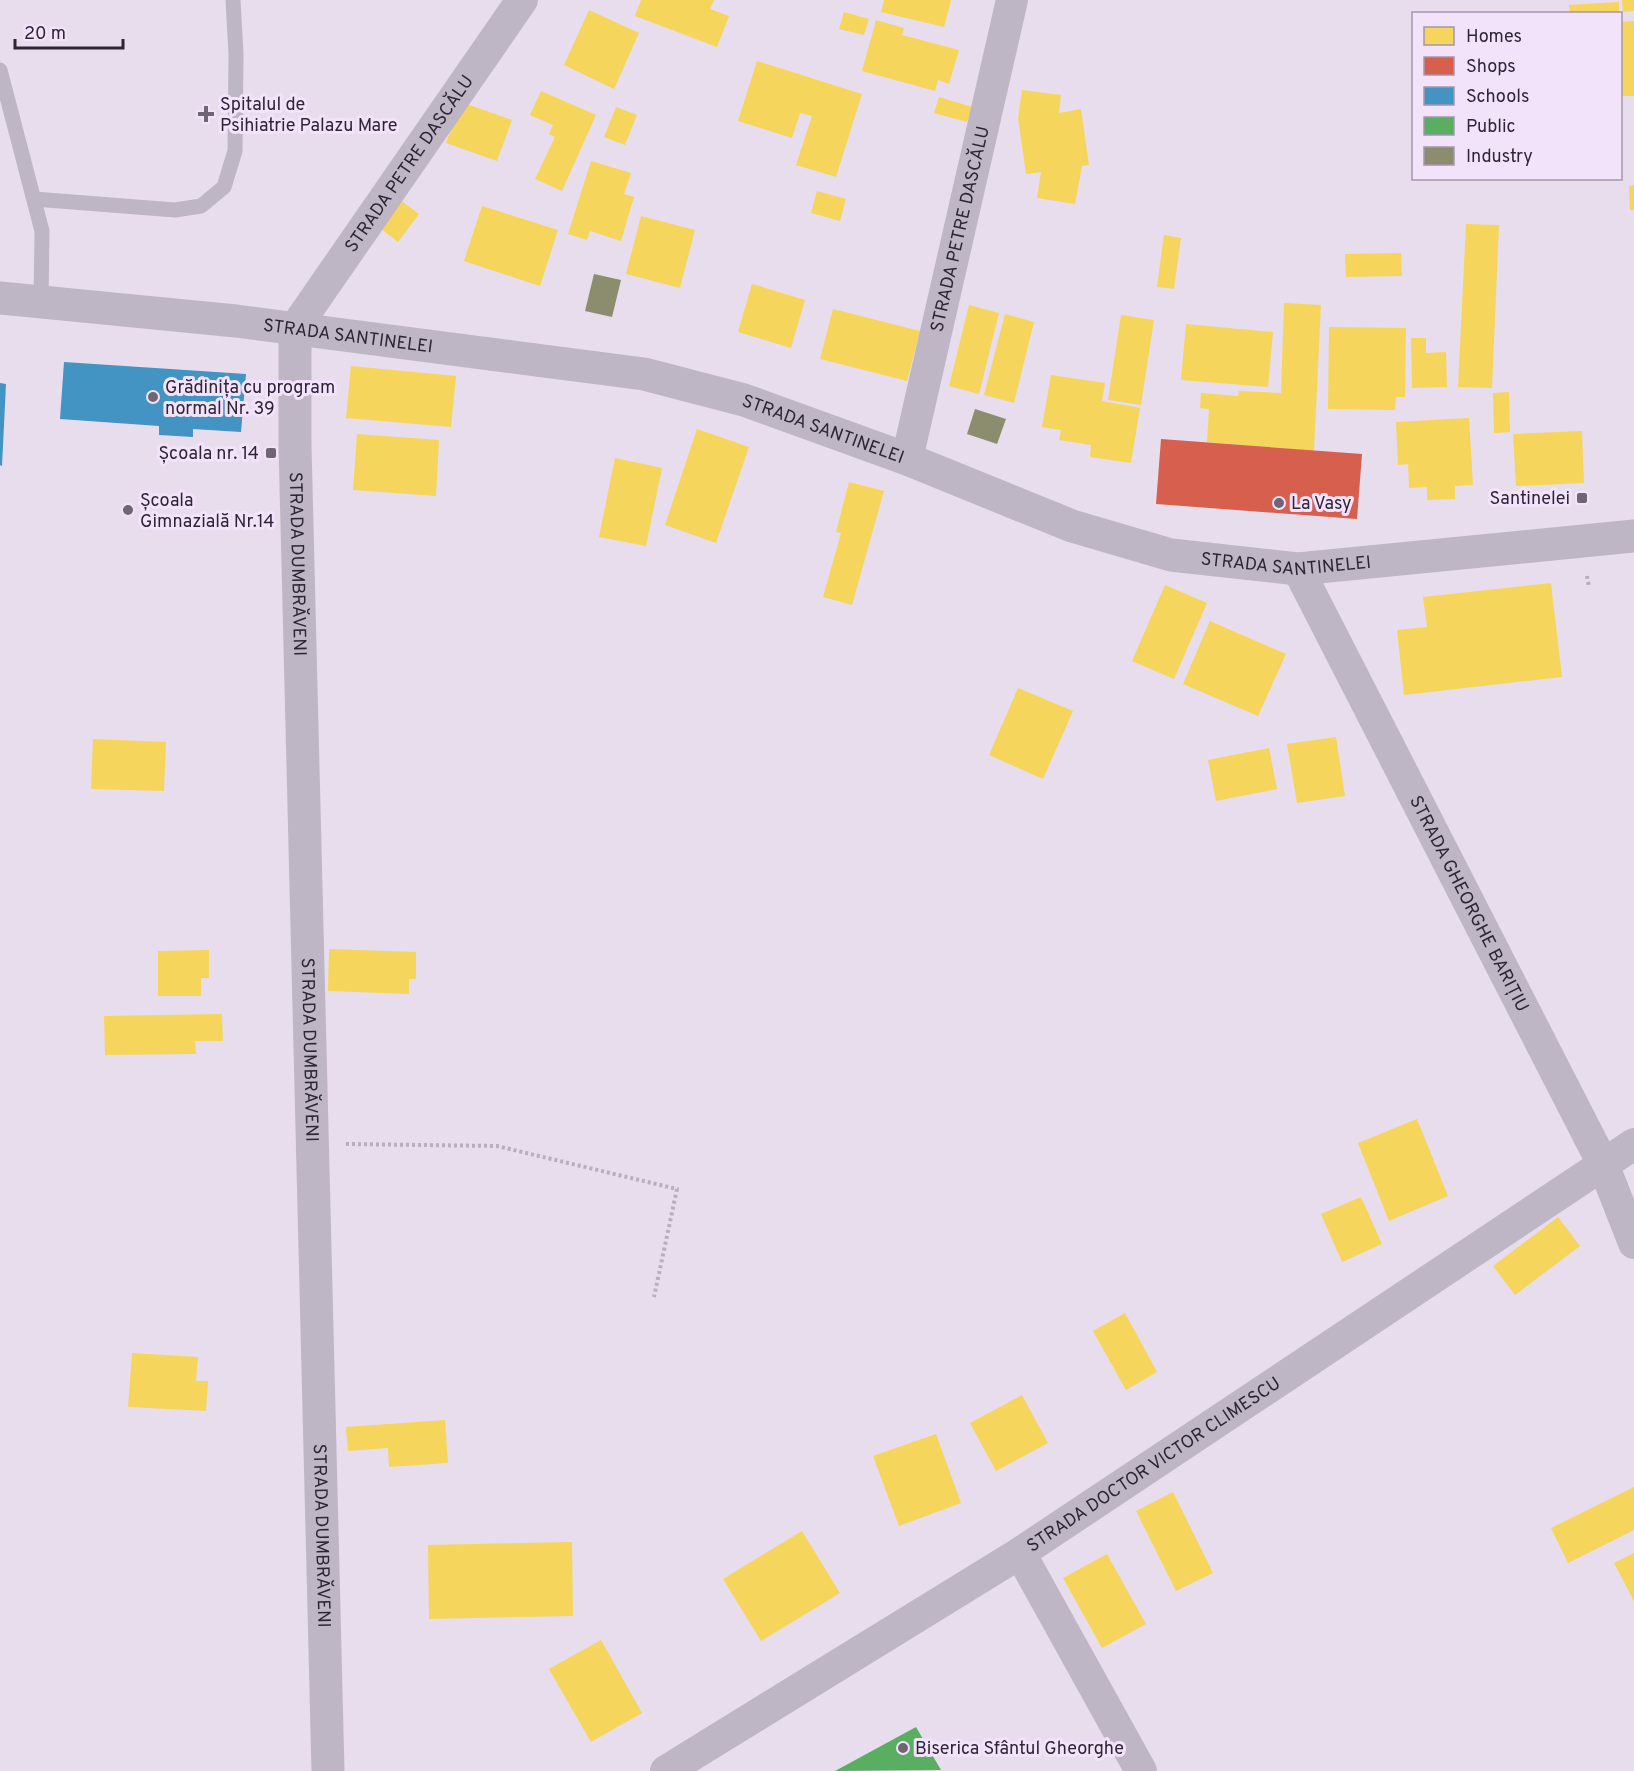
<svg xmlns="http://www.w3.org/2000/svg" width="1634" height="1771" font-family="Overpass,sans-serif">
<rect width="100%" height="100%" fill="#e7dded"/>
<!-- homes -->
<g fill="#f6d55c">
<polygon points="641,0 714,0 710,9 729,16 717,47 635,16"/>
<polygon points="884,0 951,0 944,27 881,12"/>
<polygon points="1622,0 1634,0 1634,11 1623,12"/>
<polygon points="1619,2 1619,14 1570,14 1569,5"/>
<polygon points="589,10 639,33 614,89 564,65"/>
<polygon points="844,12 869,19 864,35 839,29"/>
<polygon points="876,20 904,28 902,35 959,50 949,84 938,80 935,91 862,71"/>
<polygon points="1634,21 1634,96 1620,96 1620,22"/>
<polygon points="757,61 862,94 836,177 796,165 812,116 800,113 792,138 738,121"/>
<polygon points="1022,90 1061,95 1059,113 1081,109 1089,165 1082,166 1075,204 1037,198 1041,172 1026,174 1018,118"/>
<polygon points="541,91 596,115 562,191 535,179 555,137 549,134 553,125 530,115"/>
<polygon points="939,97 972,107 967,122 934,113"/>
<polygon points="461,102 512,120 497,161 446,143"/>
<polygon points="616,107 637,115 625,145 604,137"/>
<polygon points="591,161 631,173 624,194 634,197 621,241 590,231 587,240 568,234"/>
<polygon points="1634,185 1634,210 1630,210 1629,186"/>
<polygon points="817,191 846,199 840,221 811,213"/>
<polygon points="400,200 419,214 398,242 380,228"/>
<polygon points="482,206 558,230 540,286 464,261"/>
<polygon points="641,216 695,230 680,288 626,274"/>
<polygon points="1466,224 1499,225 1492,388 1458,387"/>
<polygon points="1164,235 1181,238 1174,289 1157,287"/>
<polygon points="1401,253 1402,276 1346,277 1345,254"/>
<polygon points="752,284 805,300 791,348 738,332"/>
<polygon points="1284,303 1321,305 1314,451 1207,442 1209,409 1200,408 1201,393 1238,396 1239,391 1281,393"/>
<polygon points="969,305 999,313 979,394 949,386"/>
<polygon points="833,309 920,331 907,381 820,359"/>
<polygon points="1005,314 1034,322 1014,403 984,395"/>
<polygon points="1121,315 1154,320 1141,405 1108,400"/>
<polygon points="1186,324 1273,332 1268,387 1181,380"/>
<polygon points="1329,327 1406,328 1405,397 1396,397 1395,410 1328,409"/>
<polygon points="1411,338 1426,338 1426,353 1446,352 1447,387 1412,388"/>
<polygon points="351,366 456,376 451,427 346,418"/>
<polygon points="1051,375 1105,383 1102,401 1140,408 1131,463 1090,457 1091,445 1059,440 1061,430 1042,427"/>
<polygon points="1509,392 1510,432 1494,433 1493,393"/>
<polygon points="1469,418 1473,485 1455,486 1455,499 1427,500 1427,487 1409,488 1408,464 1398,465 1396,422"/>
<polygon points="697,429 749,447 716,543 665,525"/>
<polygon points="1582,431 1584,483 1516,486 1513,434"/>
<polygon points="357,434 439,440 436,496 353,490"/>
<polygon points="615,458 662,468 646,546 599,537"/>
<polygon points="849,482 884,491 852,605 823,597 841,533 836,532"/>
<polygon points="1551,583 1562,677 1404,695 1397,630 1427,627 1423,597"/>
<polygon points="1165,585 1207,603 1174,679 1132,661"/>
<polygon points="1210,621 1286,654 1258,716 1183,684"/>
<polygon points="1018,688 1073,711 1043,779 989,755"/>
<polygon points="1336,737 1345,796 1297,803 1287,744"/>
<polygon points="93,739 166,742 164,791 91,789"/>
<polygon points="1269,748 1277,789 1216,801 1208,760"/>
<polygon points="329,949 416,952 416,979 409,979 409,994 328,991"/>
<polygon points="209,950 209,978 201,978 201,996 158,996 158,951"/>
<polygon points="222,1014 223,1041 195,1041 196,1054 105,1055 104,1016"/>
<polygon points="1417,1119 1448,1196 1389,1221 1358,1143"/>
<polygon points="1361,1197 1382,1244 1342,1262 1321,1214"/>
<polygon points="1558,1217 1580,1246 1515,1295 1493,1266"/>
<polygon points="1125,1313 1157,1372 1126,1390 1093,1331"/>
<polygon points="132,1353 198,1357 196,1381 208,1381 206,1411 128,1407"/>
<polygon points="1022,1395 1048,1443 996,1471 970,1423"/>
<polygon points="445,1420 448,1463 389,1467 388,1448 348,1451 346,1427"/>
<polygon points="936,1434 961,1503 899,1526 873,1456"/>
<polygon points="1634,1487 1634,1530 1568,1563 1551,1528"/>
<polygon points="1173,1492 1213,1573 1176,1591 1136,1511"/>
<polygon points="802,1531 840,1593 761,1641 723,1579"/>
<polygon points="572,1542 573,1616 429,1619 428,1545"/>
<polygon points="1634,1553 1634,1601 1614,1563"/>
<polygon points="1107,1554 1146,1624 1102,1648 1063,1578"/>
<polygon points="601,1640 642,1713 591,1742 549,1669"/>
</g>
<!-- shops -->
<polygon fill="#d6604d" points="1161,439 1362,454 1357,519 1156,504"/>
<!-- schools -->
<g fill="#4393c3">
<polygon points="64,362 246,374 241,432 193,429 193,437 159,435 159,426 60,419"/>
<polygon points="0,383 6,384 2,466 0,465"/>
</g>
<!-- public -->
<polygon fill="#5aae61" points="916,1727 941,1770 835,1771"/>
<!-- industry -->
<g fill="#8c8c6e">
<polygon points="594,274 621,280 612,317 585,311"/>
<polygon points="975,409 1006,419 997,444 967,434"/>
</g>
<g fill="none" stroke-linecap="round" stroke-linejoin="round">
<!-- path -->
<g stroke="#b7afbd" stroke-width="4" stroke-dasharray="3 3" stroke-linecap="butt">
<polyline points="1587,576 1589,587"/>
<polyline points="346,1144 497,1146 677,1189 654,1297"/>
</g>
<!-- service -->
<g stroke="#bfb6c5" stroke-width="15">
<polyline points="0,70 42,231 41,301"/>
<polyline points="34,199 175,210 201,206 224,187 235,151 236,54 233,0"/>
</g>
<!-- minor -->
<g stroke="#bfb6c5" stroke-width="32">
<path id="s1" d="M295 328 522 0"/>
<path id="s2" d="M907 459 1012 0"/>
<path id="s3" d="M1298 569 1603 1164 1634 1243"/>
<polyline points="1020,1553 1141,1771"/>
<path id="s4" d="M666 1771 1020 1553 1634 1144"/>
</g>
<!-- tertiary -->
<g stroke="#bfb6c5" stroke-width="33">
<path id="s5" d="M0 298 236 321 644 374 744 400 907 459 1072 526 1171 555 1298 569 1634 536"/>
<path id="s6" d="M295 328V445L328 1771"/>
</g>
</g>
<!-- markers -->
<g fill="#6e6575" stroke="#f3e3fa" stroke-width="2">
<path d="M203 105h6v6h6v6h-6v6h-6v-6h-6v-6h6z"/>
<circle cx="153" cy="397" r="6"/>
<rect x="265" y="447" width="12" height="12" rx="3"/>
<rect x="1576" y="492" width="12" height="12" rx="3"/>
<circle cx="1279" cy="503" r="6"/>
<circle cx="128" cy="510" r="6"/>
<circle cx="903" cy="1748" r="6"/>
</g>
<g text-anchor="middle" stroke-width="6" stroke-linejoin="round" paint-order="stroke">
<!-- poi labels -->
<g font-size="18" fill="#2d2535" stroke="#f3e3fa" text-anchor="start">
<text x="220" y="110">Spitalul de<tspan x="220" dy="21">Psihiatrie Palazu Mare</tspan></text>
<text x="165" y="393">Grădinița cu program<tspan x="165" dy="21">normal Nr. 39</tspan></text>
<text x="259" y="459" text-anchor="end">Școala nr. 14</text>
<text x="1570" y="504" text-anchor="end">Santinelei</text>
<text x="140" y="506">Școala<tspan x="140" dy="21">Gimnazială Nr.14</tspan></text>
<text x="1291" y="509">La Vasy</text>
<text x="915" y="1754">Biserica Sfântul Gheorghe</text>
</g>
<!-- street labels -->
<g font-size="18" fill="#2d2535" stroke="#f3e3fa">
<text dy="6" stroke="none"><textPath href="#s1" startOffset="200">STRADA PETRE DASCĂLU</textPath></text>
<text dy="6" stroke="none"><textPath href="#s2" startOffset="236">STRADA PETRE DASCĂLU</textPath></text>
<text dy="6" stroke="none"><textPath href="#s5" startOffset="350">STRADA SANTINELEI</textPath></text>
<text dy="6" stroke="none"><textPath href="#s5" startOffset="836">STRADA SANTINELEI</textPath></text>
<text dy="6" stroke="none"><textPath href="#s5" startOffset="1322">STRADA SANTINELEI</textPath></text>
<text dy="6" stroke="none"><textPath href="#s6" startOffset="236">STRADA DUMBRĂVENI</textPath></text>
<text dy="6" stroke="none"><textPath href="#s3" startOffset="376">STRADA GHEORGHE BARIȚIU</textPath></text>
<text dy="6" stroke="none"><textPath href="#s6" startOffset="722">STRADA DUMBRĂVENI</textPath></text>
<text dy="6" stroke="none"><textPath href="#s4" startOffset="576">STRADA DOCTOR VICTOR CLIMESCU</textPath></text>
<text dy="6" stroke="none"><textPath href="#s6" startOffset="1208">STRADA DUMBRĂVENI</textPath></text>
</g>
</g>
<!-- legend -->
<rect x="1412" y="12" width="210" height="168" fill="#f3e3fa" stroke="#a497ab" stroke-width="1.5"/>
<rect x="1424" y="27" width="30" height="18" fill="#f6d55c" stroke="#a497ab" stroke-width="1.5"/>
<text x="1466" y="42" font-size="18" fill="#2d2535">Homes</text>
<rect x="1424" y="57" width="30" height="18" fill="#d6604d" stroke="#a497ab" stroke-width="1.5"/>
<text x="1466" y="72" font-size="18" fill="#2d2535">Shops</text>
<rect x="1424" y="87" width="30" height="18" fill="#4393c3" stroke="#a497ab" stroke-width="1.5"/>
<text x="1466" y="102" font-size="18" fill="#2d2535">Schools</text>
<rect x="1424" y="117" width="30" height="18" fill="#5aae61" stroke="#a497ab" stroke-width="1.5"/>
<text x="1466" y="132" font-size="18" fill="#2d2535">Public</text>
<rect x="1424" y="147" width="30" height="18" fill="#8c8c6e" stroke="#a497ab" stroke-width="1.5"/>
<text x="1466" y="162" font-size="18" fill="#2d2535">Industry</text>
<!-- scale -->
<path d="M15 39v9h108v-9" fill="none" stroke="#2d2535" stroke-width="3"/>
<text x="24" y="39" font-size="18" fill="#2d2535" stroke="#f3e3fa" stroke-width="4.5" paint-order="stroke">20 m</text>
</svg>
